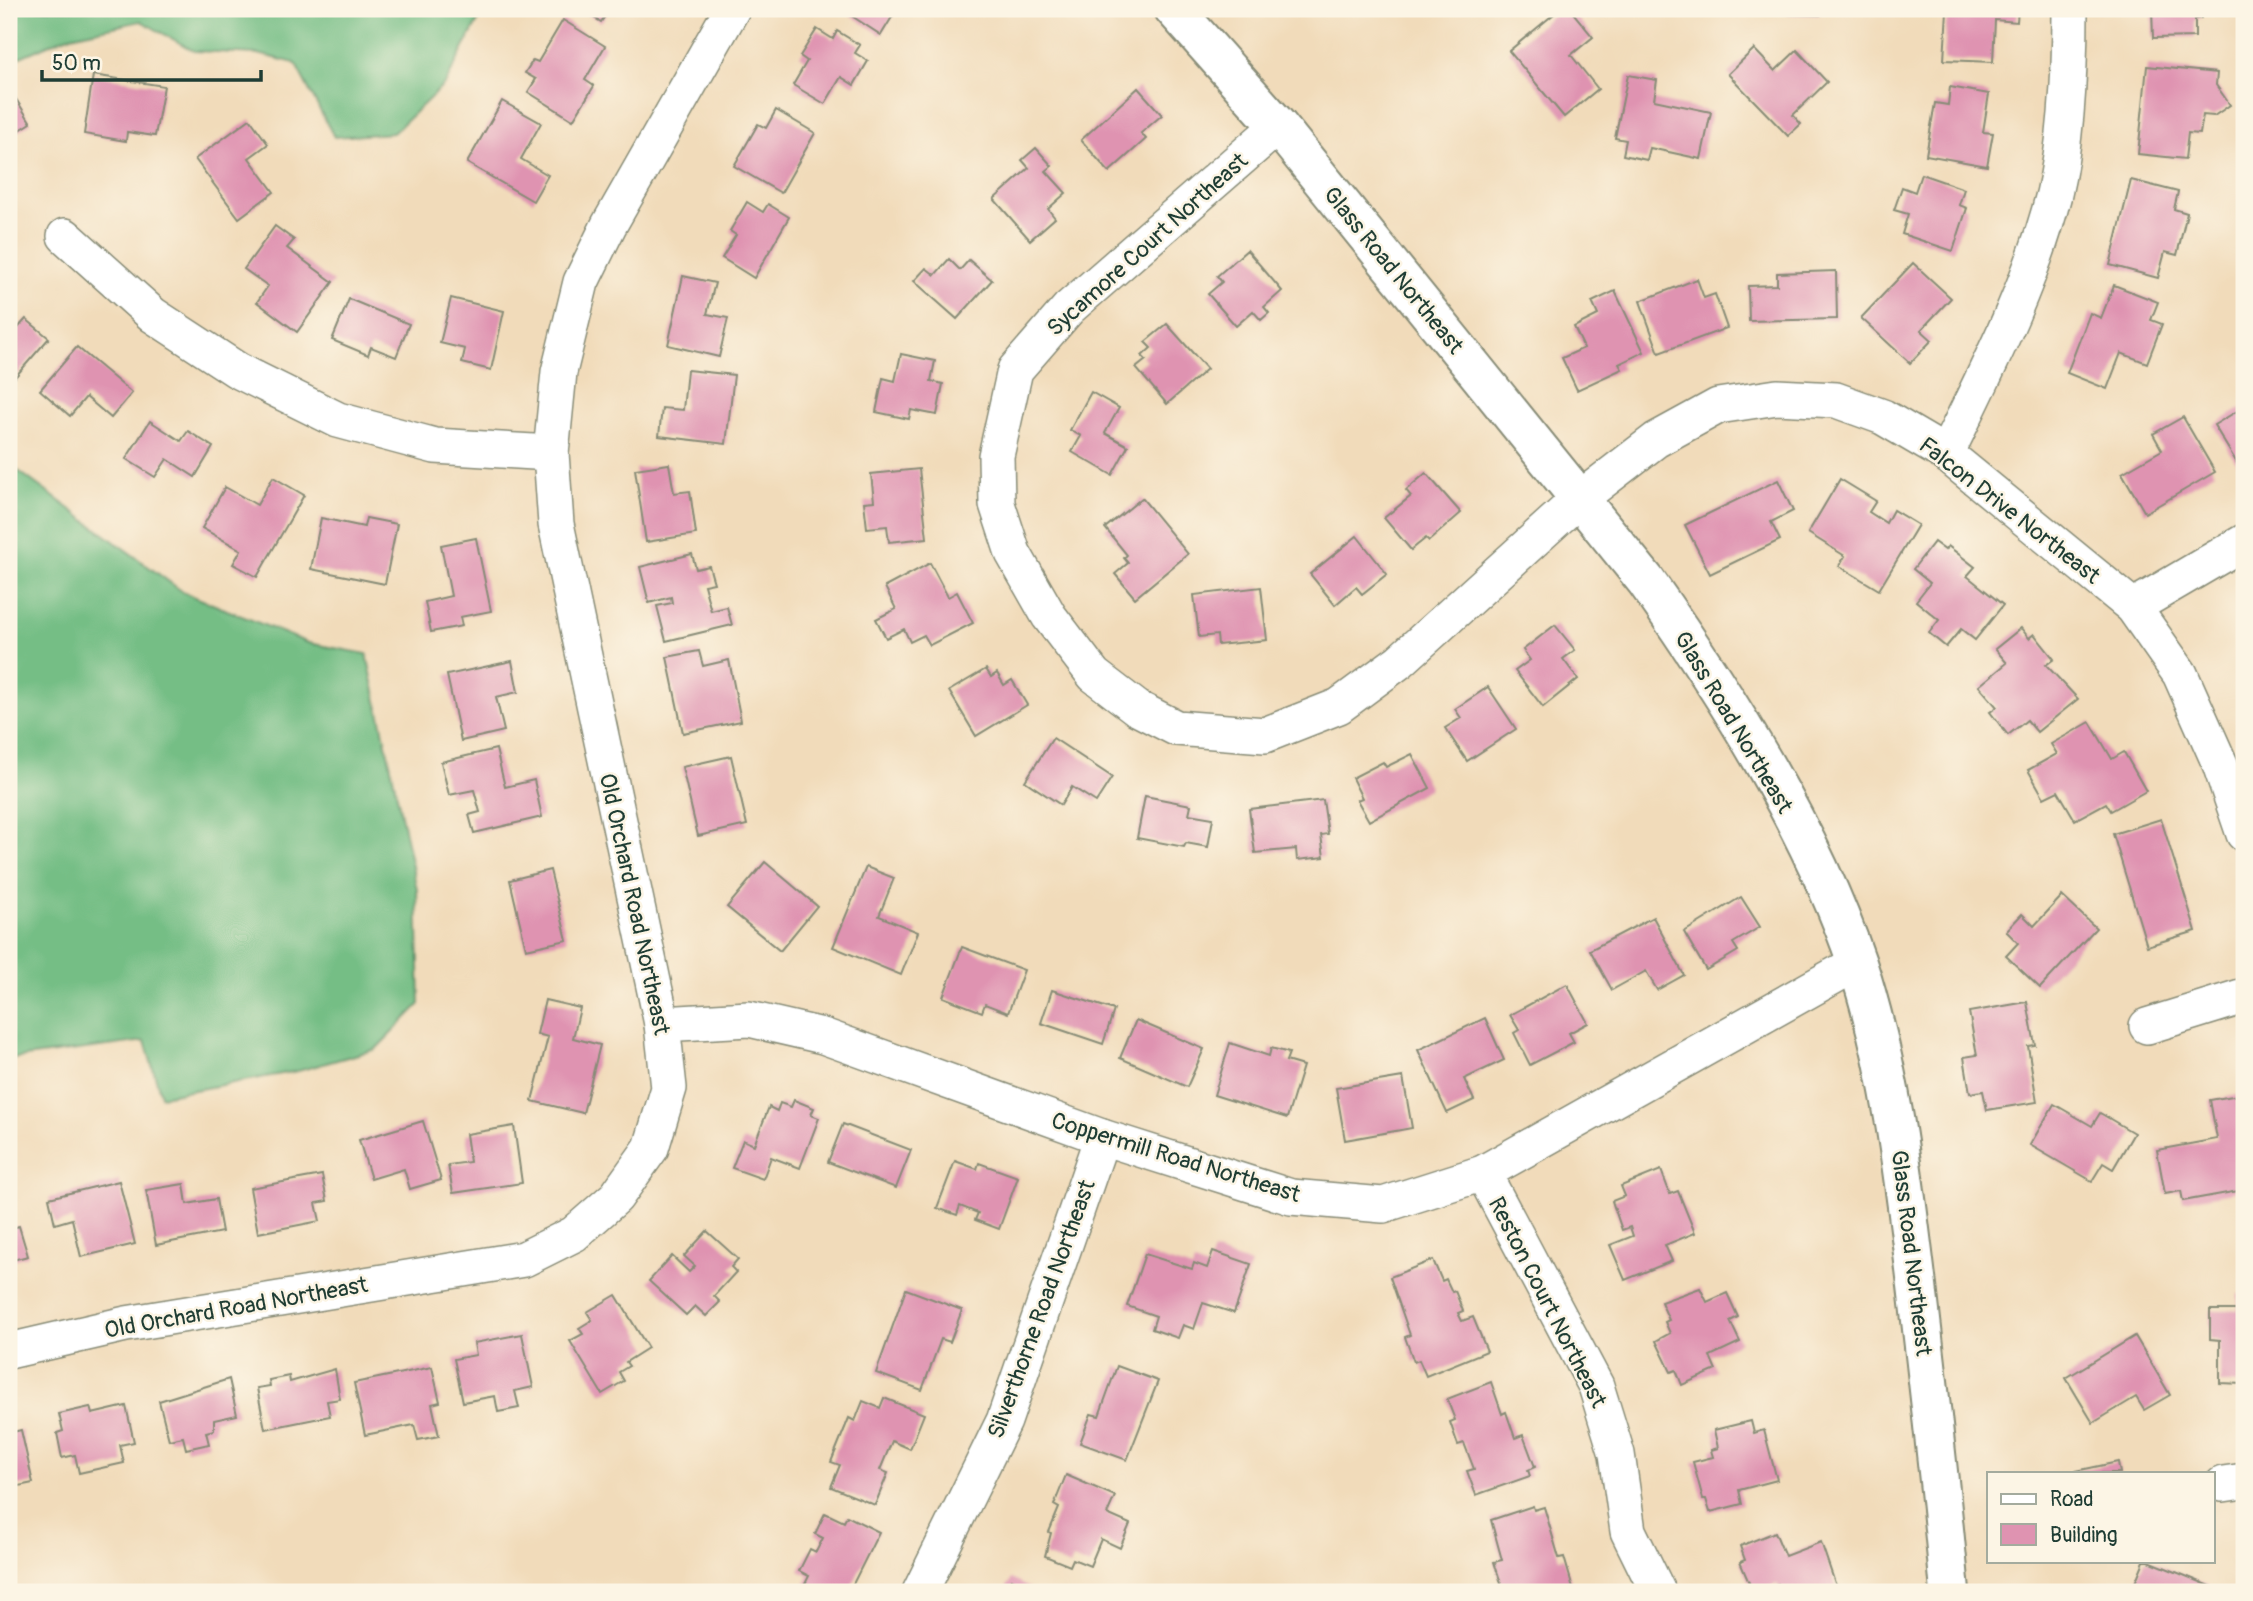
<svg xmlns="http://www.w3.org/2000/svg" width="2253" height="1601" font-family="Pangolin,sans-serif">
<rect width="100%" height="100%" fill="#fcf5e5"/>
<filter id="ink" filterUnits="userSpaceOnUse"><feTurbulence type="fractalNoise" baseFrequency=".0143" numOctaves="2"/><feDisplacementMap in="SourceGraphic" scale="14" xChannelSelector="R" yChannelSelector="G"/><feConvolveMatrix kernelMatrix="1 2 1 2 8 2 1 2 1" color-interpolation-filters="sRGB"/></filter>
<filter id="wash" filterUnits="userSpaceOnUse"><feTurbulence type="fractalNoise" baseFrequency=".00686" numOctaves="4" result="noise"/><feDisplacementMap in="SourceGraphic" scale="28" xChannelSelector="R" yChannelSelector="G"/><feGaussianBlur stdDeviation="1.57" result="paint"/><feColorMatrix in="noise" values="0 0 0 0 0 0 0 0 0 0 0 0 0 0 0 0 0 1.4 0 .05"/><feComposite in="paint" operator="in"/></filter>
<g filter="url(#wash)">
<rect width="100%" height="100%" fill="#f1dbba"/>
<!-- forest -->
<g fill="#74be85" stroke="#4a7e5c" stroke-width="2">
<polygon points="9,9 479,9 479,19 445,84 393,133 334,137 295,63 258,54 194,51 141,21 66,37 9,62"/>
<polygon points="9,464 183,592 308,643 367,654 417,890 420,1004 376,1049 298,1071 161,1096 145,1041 9,1059"/>
</g>
<g id="blocks">
<!-- building -->
<g fill="#df93b1">
<polygon points="579,9 610,9 601,22"/>
<polygon points="845,9 897,9 881,35 844,11"/>
<polygon points="1560,9 1570,9 1593,37 1571,55 1598,89 1564,117 1509,51"/>
<polygon points="1785,9 1820,9 1820,15 1785,14"/>
<polygon points="1953,9 2018,9 2017,22 1995,20 1993,62 1944,60 1947,11"/>
<polygon points="2152,9 2201,9 2201,18 2195,19 2195,37 2153,38"/>
<polygon points="563,20 605,46 585,80 594,86 573,120 528,92 536,79 525,73 533,60 538,62"/>
<polygon points="817,29 833,39 837,31 860,45 855,53 868,61 854,85 841,77 825,104 793,85 807,61 800,56"/>
<polygon points="1754,49 1775,71 1797,50 1827,82 1793,115 1801,124 1788,136 1728,74"/>
<polygon points="2147,66 2217,73 2216,85 2230,105 2214,116 2203,115 2200,134 2188,133 2185,159 2138,154"/>
<polygon points="93,75 164,86 155,136 127,132 126,141 84,134"/>
<polygon points="1628,75 1657,80 1654,100 1711,112 1701,159 1650,148 1647,160 1623,155 1626,140 1615,138"/>
<polygon points="1950,87 1989,94 1983,132 1993,133 1987,166 1926,155 1935,103 1948,105"/>
<polygon points="9,88 31,123 9,137"/>
<polygon points="1138,88 1162,115 1141,133 1146,139 1109,172 1081,140"/>
<polygon points="502,101 541,123 521,159 548,175 533,201 467,163"/>
<polygon points="776,110 815,133 781,193 734,166 758,124 766,128"/>
<polygon points="250,119 268,144 249,158 274,192 239,218 195,159"/>
<polygon points="1036,148 1052,166 1046,171 1066,193 1048,209 1055,218 1030,240 994,199 1029,168 1022,160"/>
<polygon points="1921,174 1964,189 1959,205 1967,208 1953,251 1902,234 1908,214 1894,210 1902,187 1915,192"/>
<polygon points="2131,180 2178,192 2174,209 2187,213 2177,255 2165,252 2158,278 2110,265"/>
<polygon points="747,202 763,212 768,204 789,217 754,278 722,258 736,235 730,231"/>
<polygon points="275,226 294,240 287,248 333,282 297,332 257,302 268,286 244,269"/>
<polygon points="1247,250 1282,291 1264,307 1269,313 1261,320 1253,311 1236,326 1208,294 1222,282 1217,276"/>
<polygon points="949,259 960,270 969,260 992,280 957,319 914,281 926,268 935,275"/>
<polygon points="1913,263 1951,298 1921,330 1932,340 1910,363 1861,318"/>
<polygon points="1836,271 1837,319 1749,321 1748,286 1777,285 1777,273"/>
<polygon points="683,276 715,283 707,314 728,318 719,357 668,345"/>
<polygon points="1697,279 1704,298 1715,294 1727,328 1659,353 1640,301"/>
<polygon points="2114,285 2158,302 2151,320 2162,324 2147,363 2121,353 2107,389 2067,373 2090,313 2101,318"/>
<polygon points="1615,291 1644,352 1619,364 1622,369 1577,390 1562,358 1584,348 1574,327 1598,315 1592,302"/>
<polygon points="451,298 504,311 491,370 462,363 465,349 440,343"/>
<polygon points="349,299 409,324 396,357 371,347 368,355 332,340"/>
<polygon points="26,319 49,338 9,384 9,338"/>
<polygon points="1167,324 1207,369 1167,404 1136,368 1146,360 1142,356 1151,348 1145,342"/>
<polygon points="77,347 132,393 111,418 86,397 70,416 40,390"/>
<polygon points="901,354 935,361 931,381 943,384 937,415 911,410 909,419 876,412 883,378 895,381"/>
<polygon points="687,370 734,375 726,444 659,436 662,408 683,410"/>
<polygon points="1091,392 1119,408 1105,433 1128,446 1112,475 1072,452 1081,436 1070,430"/>
<polygon points="2244,407 2244,465 2240,468 2214,425"/>
<polygon points="2183,417 2215,472 2145,513 2122,473 2162,450 2153,434"/>
<polygon points="150,421 181,441 188,431 213,447 195,477 167,459 155,477 126,459"/>
<polygon points="669,464 674,493 690,491 696,534 646,542 635,469"/>
<polygon points="919,469 927,538 889,542 887,526 867,528 864,502 874,501 871,474"/>
<polygon points="1426,473 1461,513 1429,541 1426,538 1411,550 1384,518 1411,496 1406,490"/>
<polygon points="273,477 304,495 257,577 233,564 241,550 202,528 225,487 257,505"/>
<polygon points="1840,479 1876,501 1869,512 1886,523 1893,510 1918,525 1879,590 1839,566 1845,556 1808,533"/>
<polygon points="1778,480 1793,511 1771,522 1780,540 1710,574 1685,525"/>
<polygon points="1142,498 1188,554 1135,598 1115,574 1128,563 1124,558 1127,555 1105,528"/>
<polygon points="321,518 364,527 366,518 397,524 385,584 311,569"/>
<polygon points="1357,536 1387,574 1362,594 1356,587 1335,605 1310,574"/>
<polygon points="476,538 491,611 460,617 462,626 431,632 425,602 451,596 441,545"/>
<polygon points="1934,542 1945,550 1948,546 1975,567 1967,576 2003,605 1975,640 1961,629 1946,647 1929,633 1939,620 1916,601 1930,583 1913,569"/>
<polygon points="692,554 696,569 709,566 714,583 704,585 711,611 727,607 732,625 666,641 657,606 672,603 671,597 649,603 640,567"/>
<polygon points="930,563 948,597 957,592 973,623 930,645 924,635 910,642 904,629 886,638 876,619 896,609 885,587"/>
<polygon points="1261,587 1267,640 1218,645 1217,635 1199,637 1194,595"/>
<polygon points="1555,625 1575,650 1563,659 1578,679 1543,707 1515,671 1530,660 1523,650"/>
<polygon points="2021,628 2029,638 2034,634 2054,659 2046,665 2078,699 2037,732 2027,720 2008,735 1990,712 1997,707 1979,686 2007,663 1995,649"/>
<polygon points="699,651 703,666 729,660 741,721 683,733 667,657"/>
<polygon points="512,661 518,692 496,697 504,731 461,741 447,675"/>
<polygon points="986,669 991,677 997,673 1004,685 1012,680 1027,705 976,736 949,691"/>
<polygon points="1488,687 1516,729 1467,761 1445,728 1461,718 1455,709"/>
<polygon points="2090,722 2112,759 2124,752 2146,791 2111,811 2106,803 2075,820 2058,791 2044,798 2028,770 2057,754 2051,744"/>
<polygon points="1053,738 1112,777 1096,802 1072,787 1061,805 1025,781"/>
<polygon points="496,749 505,787 534,780 542,817 474,833 469,815 480,812 474,790 449,795 441,762"/>
<polygon points="1412,754 1430,788 1369,821 1357,800 1362,798 1352,778 1383,762 1386,767"/>
<polygon points="731,756 747,825 698,836 682,767"/>
<polygon points="1145,796 1191,805 1189,814 1213,818 1208,847 1186,843 1184,847 1137,838"/>
<polygon points="1323,800 1328,834 1321,835 1324,857 1297,860 1296,849 1255,853 1249,809"/>
<polygon points="2161,819 2196,931 2147,946 2113,834"/>
<polygon points="765,862 817,906 780,951 727,907"/>
<polygon points="866,867 894,878 879,916 918,932 901,975 833,947"/>
<polygon points="550,870 567,940 526,949 510,880"/>
<polygon points="2062,896 2096,928 2040,988 2006,956 2018,943 2006,931 2022,914 2034,926"/>
<polygon points="1741,897 1760,927 1733,943 1738,951 1706,970 1684,932"/>
<polygon points="1653,917 1684,975 1657,990 1646,971 1612,990 1590,950"/>
<polygon points="962,947 1024,970 1008,1013 985,1004 982,1012 943,997"/>
<polygon points="1567,984 1588,1023 1569,1033 1574,1042 1530,1065 1514,1033 1519,1030 1510,1015"/>
<polygon points="1052,990 1114,1010 1103,1044 1041,1023"/>
<polygon points="545,1000 580,1008 573,1038 600,1045 583,1113 532,1101 548,1037 537,1034"/>
<polygon points="2027,1002 2035,1045 2028,1046 2037,1102 1987,1110 1983,1091 1970,1093 1964,1057 1977,1055 1969,1012"/>
<polygon points="1485,1018 1504,1060 1464,1079 1474,1100 1447,1113 1418,1050"/>
<polygon points="1136,1020 1204,1049 1187,1087 1120,1058"/>
<polygon points="1230,1043 1269,1056 1271,1048 1289,1053 1286,1061 1303,1066 1287,1118 1214,1095"/>
<polygon points="1403,1077 1412,1128 1345,1140 1336,1088"/>
<polygon points="2244,1094 2244,1190 2183,1201 2181,1191 2165,1194 2157,1150 2217,1139 2210,1100"/>
<polygon points="794,1100 814,1108 811,1115 819,1118 800,1168 771,1157 763,1179 732,1168 743,1140 754,1145 769,1107 777,1111 780,1103 791,1107"/>
<polygon points="2054,1104 2092,1126 2100,1113 2134,1133 2113,1169 2103,1163 2092,1181 2030,1145"/>
<polygon points="423,1121 441,1180 410,1189 404,1169 371,1179 359,1140"/>
<polygon points="843,1124 911,1150 896,1188 828,1162"/>
<polygon points="514,1126 522,1183 453,1193 448,1165 470,1162 466,1134"/>
<polygon points="955,1161 977,1169 979,1163 1018,1177 999,1229 975,1220 978,1213 960,1206 957,1215 937,1208"/>
<polygon points="1661,1170 1670,1194 1678,1191 1695,1233 1665,1245 1672,1261 1625,1280 1610,1245 1633,1236 1630,1227 1622,1230 1612,1201 1625,1196 1621,1186"/>
<polygon points="322,1175 327,1201 316,1203 320,1221 258,1233 250,1188"/>
<polygon points="119,1181 135,1244 81,1257 72,1219 55,1224 49,1198"/>
<polygon points="184,1184 187,1204 216,1199 222,1232 156,1245 146,1190"/>
<polygon points="19,1226 28,1256 9,1261 9,1229"/>
<polygon points="707,1231 738,1259 731,1267 736,1272 714,1296 720,1302 706,1316 695,1306 686,1315 649,1281 672,1256 689,1272 695,1266 684,1256"/>
<polygon points="1213,1251 1251,1264 1234,1313 1203,1303 1194,1329 1183,1325 1178,1338 1152,1329 1156,1316 1127,1306 1145,1254 1192,1269 1194,1263 1207,1268"/>
<polygon points="1433,1260 1442,1281 1446,1279 1452,1292 1455,1291 1463,1311 1458,1313 1462,1321 1473,1317 1487,1351 1426,1376 1419,1360 1414,1362 1405,1337 1410,1335 1390,1277"/>
<polygon points="1700,1288 1707,1302 1727,1293 1738,1317 1730,1321 1740,1342 1710,1356 1716,1370 1682,1385 1676,1370 1671,1372 1656,1341 1670,1333 1665,1322 1669,1320 1661,1302"/>
<polygon points="906,1289 962,1310 950,1342 941,1339 922,1390 876,1373"/>
<polygon points="2238,1294 2244,1294 2244,1384 2220,1383 2220,1340 2210,1339 2210,1310 2238,1310"/>
<polygon points="616,1295 648,1348 626,1362 629,1366 619,1372 624,1381 602,1394 570,1341 583,1334 579,1328 592,1320 587,1312"/>
<polygon points="522,1334 533,1387 515,1391 519,1408 498,1412 495,1396 463,1402 454,1359 476,1355 474,1343"/>
<polygon points="2135,1336 2170,1395 2144,1410 2136,1397 2093,1423 2066,1378"/>
<polygon points="1117,1366 1158,1381 1127,1460 1080,1443 1091,1414 1099,1416"/>
<polygon points="432,1367 440,1402 432,1404 439,1436 418,1440 414,1425 365,1435 354,1383"/>
<polygon points="335,1369 340,1399 327,1401 330,1416 265,1429 257,1388 270,1386 269,1380 289,1376 290,1382"/>
<polygon points="229,1379 237,1415 214,1420 214,1430 206,1432 209,1444 186,1449 183,1437 169,1440 159,1401"/>
<polygon points="1491,1382 1502,1414 1506,1412 1515,1438 1523,1435 1535,1467 1528,1470 1530,1476 1476,1495 1467,1471 1474,1469 1464,1443 1458,1445 1450,1422 1455,1420 1447,1399"/>
<polygon points="884,1398 924,1414 910,1449 892,1441 880,1470 888,1473 875,1505 831,1487 840,1465 831,1462 849,1418 855,1421 863,1401 880,1408"/>
<polygon points="126,1406 134,1442 120,1445 124,1463 79,1473 75,1455 62,1458 57,1433 63,1431 59,1414 90,1407 92,1414"/>
<polygon points="1751,1421 1754,1433 1764,1430 1777,1480 1739,1490 1742,1504 1710,1512 1706,1499 1703,1499 1693,1462 1713,1457 1711,1450 1718,1448 1714,1430"/>
<polygon points="21,1430 33,1483 9,1488 9,1433"/>
<polygon points="2118,1462 2120,1473 2071,1473 2071,1472"/>
<polygon points="1066,1475 1115,1496 1107,1514 1130,1524 1120,1548 1101,1539 1090,1566 1073,1559 1070,1566 1045,1556 1051,1533 1049,1532 1059,1508 1054,1505"/>
<polygon points="1533,1506 1534,1510 1544,1507 1559,1558 1564,1557 1573,1588 1570,1589 1571,1592 1504,1592 1494,1562 1502,1560 1491,1520"/>
<polygon points="825,1513 844,1522 847,1516 879,1532 849,1592 801,1592 809,1576 799,1571 810,1549 816,1552 823,1538 815,1534"/>
<polygon points="1775,1532 1785,1556 1821,1542 1835,1583 1841,1592 1781,1592 1778,1584 1753,1592 1740,1562 1745,1560 1740,1546"/>
<polygon points="2144,1561 2149,1561 2225,1592 2132,1590"/>
<polygon points="1011,1579 1037,1592 1004,1592"/>
</g>
</g>
</g>
<g filter="url(#ink)">
<use href="#blocks" fill-opacity="0" stroke="#888c77" stroke-width="2"/>
<g fill="none" stroke-linecap="round" stroke-linejoin="round">
<!-- minor casing -->
<g stroke="#888c77" stroke-width="38">
<g id="minor">
<polyline points="1278,126 1069,308 1015,370 996,456 997,504 1013,553 1049,616 1094,675 1137,708 1176,728 1265,735 1339,706 1400,661 1578,500 1656,440 1718,406 1777,397 1836,400 1883,417 1946,454 2133,607 2180,674 2220,764 2244,834"/>
<polyline points="65,236 153,315 237,370 338,420 435,446 551,453"/>
<path d="M1946 454C1987 370 2031 285 2054 194 2067 139 2070 66 2070 9"/>
<polyline points="2133,607 2244,542"/>
<polyline points="662,1024 749,1019 823,1036 1102,1137 1291,1197 1383,1205 1483,1173 1857,963"/>
<polyline points="2147,1026 2244,996"/>
<polyline points="1483,1173 1596,1386 1617,1454 1628,1531 1658,1592"/>
<polyline points="9,1351 126,1324 524,1259 574,1234 616,1197 651,1148 669,1088 662,1024 556,524 551,453 559,372 581,282 609,225 732,9"/>
<polyline points="2223,1484 2244,1481"/>
<polyline points="920,1592 1004,1421 1102,1137"/>
</g>
</g>
<!-- tertiary casing -->
<g stroke="#888c77" stroke-width="42">
<path id="tertiary" d="M1174 9 1278 126 1646 581C1727 696 1812 830 1857 963 1891 1067 1904 1178 1917 1286 1929 1388 1941 1490 1950 1592"/>
</g>
<!-- minor -->
<use href="#minor" stroke="#fff" stroke-width="35"/>
<!-- tertiary -->
<use href="#tertiary" stroke="#fff" stroke-width="38"/>
</g>
</g>
<g text-anchor="middle" stroke-width="5" stroke-linejoin="round" paint-order="stroke">
<!-- street labels -->
<g font-size="23" fill="#1f3d34" stroke="#fcf5e5">
<text transform="translate(1147 244) rotate(-42)" y="8">Sycamore Court Northeast</text>
<text transform="translate(1394 270) rotate(51)" y="8">Glass Road Northeast</text>
<text transform="translate(2010 510) rotate(38)" y="8">Falcon Drive Northeast</text>
<text transform="translate(1734 722) rotate(59)" y="8">Glass Road Northeast</text>
<text transform="translate(635 904) rotate(78)" y="8">Old Orchard Road Northeast</text>
<text transform="translate(1176 1157) rotate(17)" y="8">Coppermill Road Northeast</text>
<text transform="translate(1912 1253) rotate(83)" y="8">Glass Road Northeast</text>
<text transform="translate(1548 1302) rotate(63)" y="8">Reston Court Northeast</text>
<text transform="translate(236 1307) rotate(-10)" y="8">Old Orchard Road Northeast</text>
<text transform="translate(1041 1309) rotate(-70)" y="8">Silverthorne Road Northeast</text>
</g>
</g>
<!-- margin -->
<rect width="2253" height="1601" fill="none" stroke="#fcf5e5" stroke-width="35"/>
<!-- legend -->
<rect x="1987" y="1472" width="228" height="91" fill="#fcf5e5" stroke="#a4ab9e" stroke-width="2"/>
<rect x="2001" y="1494" width="35" height="10" fill="#ffffff" stroke="#a4ab9e" stroke-width="2"/>
<text x="2050" y="1506" font-size="21" fill="#1f3d34">Road</text>
<rect x="2001" y="1524" width="35" height="21" fill="#df93b1" stroke="#a4ab9e" stroke-width="2"/>
<text x="2050" y="1542" font-size="21" fill="#1f3d34">Building</text>
<!-- scale -->
<path d="M42 70v10h219v-10" fill="none" stroke="#1f3d34" stroke-width="3.5"/>
<text x="52" y="70" font-size="21" fill="#1f3d34" stroke="#fcf5e5" stroke-width="5" paint-order="stroke">50 m</text>
</svg>
